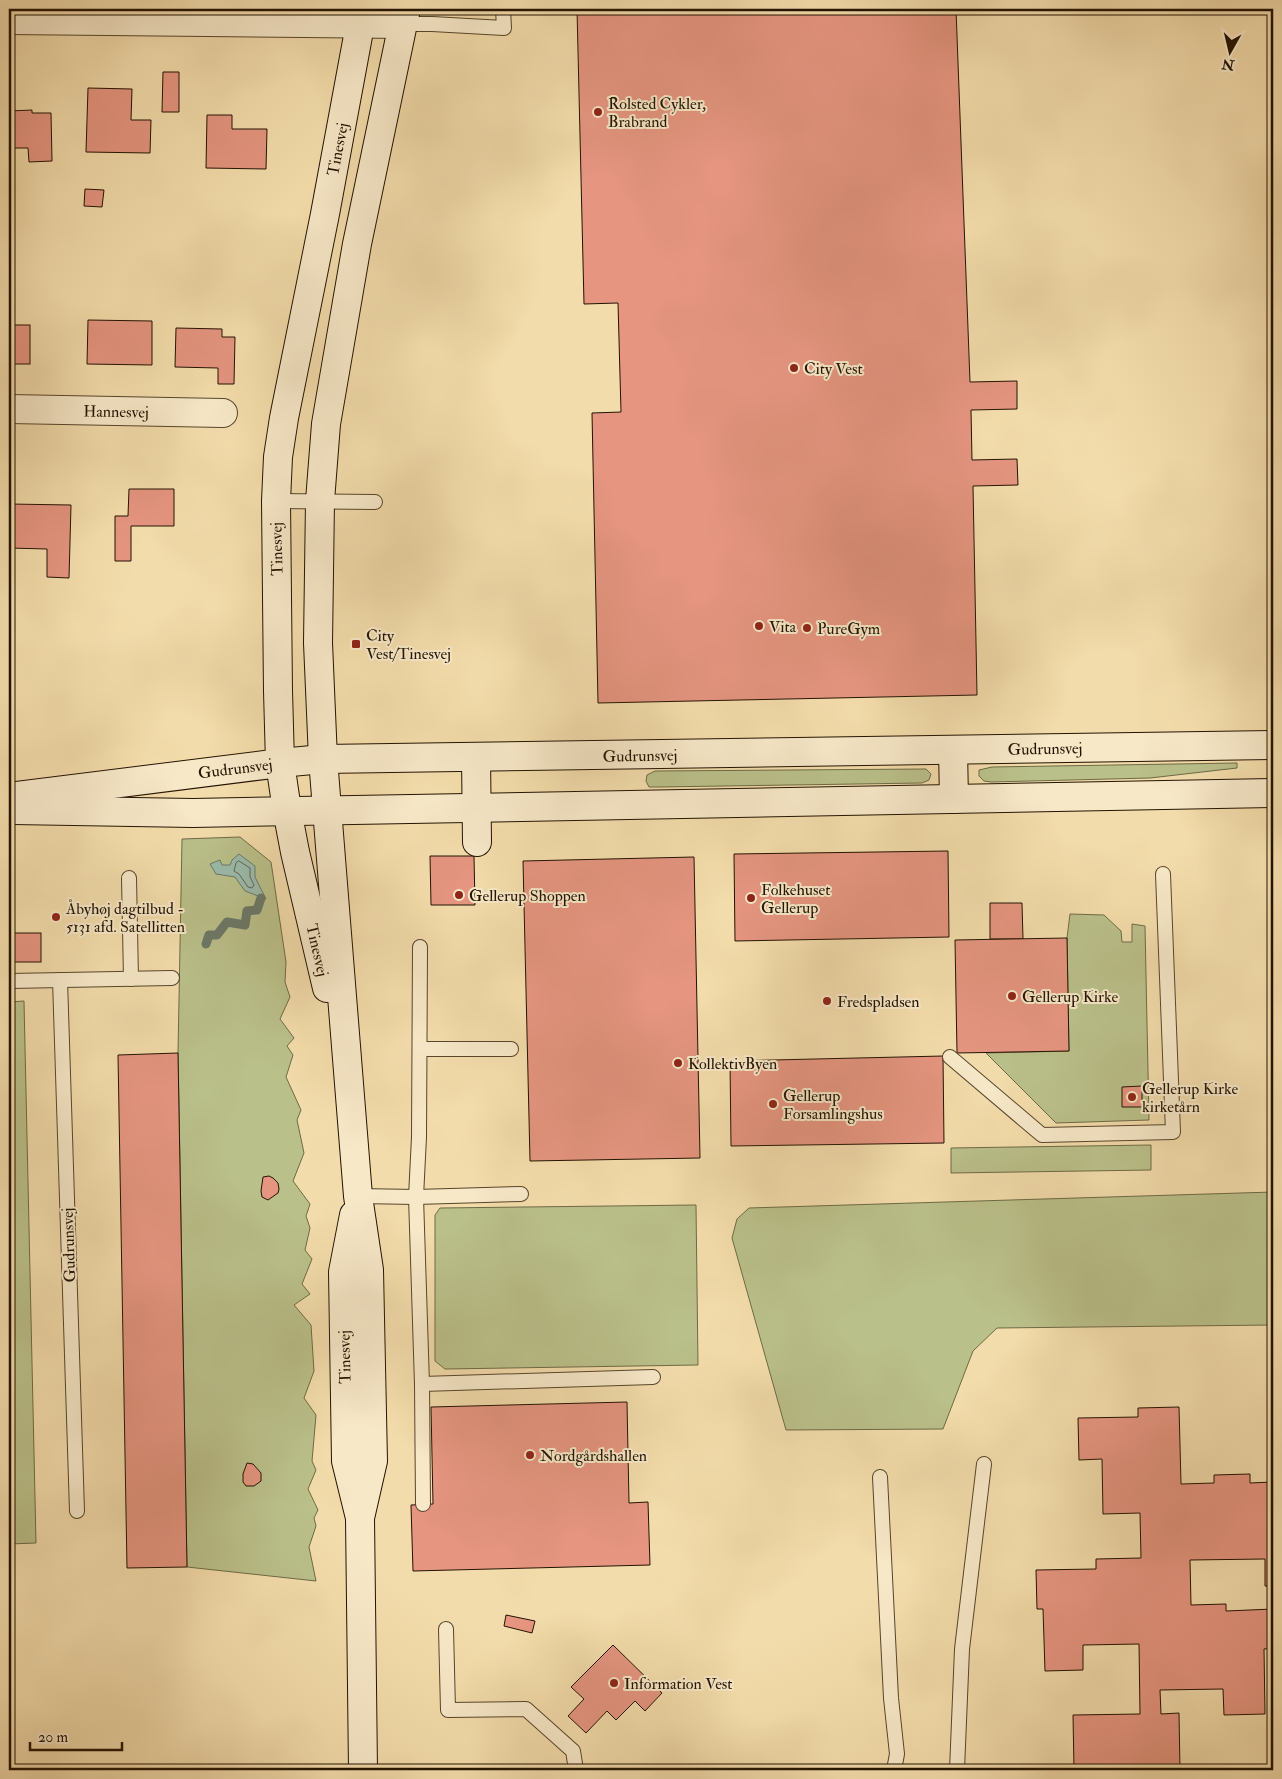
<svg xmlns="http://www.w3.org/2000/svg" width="1282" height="1779" font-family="'IM FELL Double Pica',serif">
<rect width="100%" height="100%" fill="#f3dcab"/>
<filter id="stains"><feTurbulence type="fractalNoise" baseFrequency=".004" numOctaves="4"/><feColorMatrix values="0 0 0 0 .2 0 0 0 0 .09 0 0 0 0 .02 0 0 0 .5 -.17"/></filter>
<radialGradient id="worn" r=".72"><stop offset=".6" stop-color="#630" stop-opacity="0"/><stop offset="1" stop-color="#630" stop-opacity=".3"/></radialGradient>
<!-- green -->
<g fill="#bac08a" stroke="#6e6a45">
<polygon points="1237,763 1237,768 1150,778 991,782 984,781 979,776 979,770 992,767"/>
<polygon points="926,769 931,774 929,780 922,783 658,787 649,787 646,781 647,775 655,771"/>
<polygon points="240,837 271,862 286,962 285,982 290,997 280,1019 294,1038 287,1046 293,1055 286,1077 301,1110 297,1120 304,1153 293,1181 310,1204 306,1216 310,1228 305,1250 312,1259 302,1284 310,1294 294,1305 311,1325 314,1371 304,1398 316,1415 312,1461 316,1470 308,1489 318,1510 314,1518 316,1526 309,1547 316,1581 187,1567 178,1053 182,839"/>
<polygon points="1070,914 1104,915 1121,931 1122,942 1132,942 1132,924 1145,926 1149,1120 1056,1123 986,1053 1069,1051 1067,938"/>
<polygon points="24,1001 36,1543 9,1544 9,1002"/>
<polygon points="1151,1145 1151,1170 951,1173 951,1148"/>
<polygon points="1273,1192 1273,1325 997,1328 973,1351 943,1429 786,1430 732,1238 737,1219 749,1208"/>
<polygon points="696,1205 698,1365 445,1369 435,1361 435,1215 440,1208"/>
</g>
<!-- water -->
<polygon fill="#9bbbac" stroke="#6b7867" points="239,854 255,866 255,877 266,899 245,891 235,877 216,874 210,864 220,860 222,865 230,865 232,860"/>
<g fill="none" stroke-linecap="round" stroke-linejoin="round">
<!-- shore -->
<polygon stroke="#5f6756" stroke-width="1" points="239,861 250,868 250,877 254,885 252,888 248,887 239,874 234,871 236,863"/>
<!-- stream -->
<polyline stroke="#6b7867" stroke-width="9" points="206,944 209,935 217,935 227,922 245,925 247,911 257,910 261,898"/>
</g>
<!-- building -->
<g fill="#e59580" stroke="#231300">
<polygon points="577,9 956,9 970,382 1017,381 1017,409 971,410 972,460 1017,459 1018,485 973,486 977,695 598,703 592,413 621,412 618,303 584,304"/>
<polygon points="163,72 179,72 179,112 162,112"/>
<polygon points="88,88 132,89 131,120 151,120 150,153 86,152"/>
<polygon points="32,110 32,113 51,113 52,161 29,162 28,148 9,148 9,111"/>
<polygon points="207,115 232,115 232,129 267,129 266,169 206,168"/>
<polygon points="85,189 104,190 102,207 84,206"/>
<polygon points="88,320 152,321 152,365 87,364"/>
<rect x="9" y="325" width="21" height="39"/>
<polygon points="176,328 222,329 222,337 235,337 234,384 218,384 218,368 175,367"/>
<polygon points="129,489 174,489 174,526 131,526 131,561 115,561 115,516 128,516"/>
<polygon points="9,504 71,505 69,578 47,577 47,549 9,548"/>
<polygon points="948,851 949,937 735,941 734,854"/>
<polygon points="430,856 474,856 475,905 431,905"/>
<polygon points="694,857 700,1158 530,1161 523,861"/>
<polygon points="990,903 1022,903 1023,939 990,939"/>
<rect x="9" y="933" width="32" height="29"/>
<polygon points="1067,938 1069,1051 957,1053 955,940"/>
<polygon points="178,1053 187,1567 127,1568 118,1055"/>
<polygon points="943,1056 944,1143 731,1146 730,1061"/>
<polygon points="1142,1086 1142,1107 1122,1107 1122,1087"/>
<polygon points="269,1176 273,1178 278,1183 279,1189 278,1193 268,1200 262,1197 261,1191 263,1177"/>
<polygon points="627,1402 629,1503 648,1502 650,1565 413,1571 411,1505 433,1504 431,1407"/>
<polygon points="1179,1407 1181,1484 1214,1483 1214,1475 1250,1474 1250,1483 1273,1482 1273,1586 1265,1586 1265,1559 1190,1560 1191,1605 1226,1604 1226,1611 1273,1609 1273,1648 1264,1649 1265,1714 1224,1715 1223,1689 1160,1690 1161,1714 1179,1713 1180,1770 1074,1770 1073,1715 1140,1714 1139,1644 1083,1645 1083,1670 1045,1671 1043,1609 1037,1609 1036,1570 1096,1569 1096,1559 1141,1558 1140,1513 1103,1514 1102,1459 1079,1460 1078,1418 1138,1417 1138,1408"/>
<polygon points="247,1463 253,1464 261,1473 261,1481 254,1486 246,1486 243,1482 243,1474"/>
<polygon points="506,1615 535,1621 532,1633 504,1626"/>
<polygon points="613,1645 662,1693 645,1711 635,1701 616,1720 607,1711 586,1733 568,1716 584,1699 571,1687"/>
</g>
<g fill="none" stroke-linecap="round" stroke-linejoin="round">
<!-- lane casing -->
<g stroke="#57452b" stroke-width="16">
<g id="lane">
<polyline points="403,24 432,24 504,28 503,9"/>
<polyline points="276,501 375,502"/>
<polyline points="129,878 131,979"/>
<polyline points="420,947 419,1137 416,1197 422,1384 423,1504"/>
<polyline points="60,980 77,1511"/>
<polyline points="9,981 172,978"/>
<polyline points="420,1049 511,1049"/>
<polyline points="950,1057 1042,1135 1173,1132 1163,874"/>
<polyline points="358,1196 416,1197 521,1194"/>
<polyline points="422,1384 653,1377"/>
<polyline points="880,1477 891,1698 897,1754 894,1770"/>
<polyline points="446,1629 448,1710 526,1709 573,1751 576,1770"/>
<polyline points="957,1770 962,1649 984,1464"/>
</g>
</g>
<!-- street casing -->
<g stroke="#57452b" stroke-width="30">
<g id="street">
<polyline points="9,20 403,24"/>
<polyline points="9,409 223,413"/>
</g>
</g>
<!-- secondary casing -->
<g stroke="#231300" stroke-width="30">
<g id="secondary">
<polyline points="953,750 954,799"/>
<polyline points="476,757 477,842"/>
<polyline points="9,797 280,763 323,759 1273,745"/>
<polyline points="13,810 193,813 1273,793"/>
<polyline points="327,988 295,852 287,810 280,763 278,691 276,501 278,457 284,418 325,214 363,9"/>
<polyline points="354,1215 343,1272 346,1461 360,1518 363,1770"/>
<polyline points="360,1518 373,1461 369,1270 358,1196 323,759 318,643 320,501 326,424 357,244 406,9"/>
</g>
</g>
<!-- lane -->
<use href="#lane" stroke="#f7e8c8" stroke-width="14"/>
<!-- street -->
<use href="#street" stroke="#f7e8c8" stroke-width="28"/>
<!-- secondary -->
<use href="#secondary" stroke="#f7e8c8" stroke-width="28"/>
</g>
<!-- markers -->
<g fill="#8f2418" stroke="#f7e8c8" stroke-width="2">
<circle cx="598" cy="112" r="5"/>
<circle cx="794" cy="368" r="5"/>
<circle cx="759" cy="626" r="5"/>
<circle cx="807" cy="628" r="5"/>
<rect x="351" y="639" width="10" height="10" rx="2.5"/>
<circle cx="459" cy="895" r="5"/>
<circle cx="751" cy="898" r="5"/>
<circle cx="56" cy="917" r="5"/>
<circle cx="1012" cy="996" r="5"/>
<circle cx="827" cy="1001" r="5"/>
<circle cx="678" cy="1063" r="5"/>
<circle cx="1132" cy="1097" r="5"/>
<circle cx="773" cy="1104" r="5"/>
<circle cx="530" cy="1455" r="5"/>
<circle cx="614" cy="1683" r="5"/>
</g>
<g text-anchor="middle" stroke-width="4" stroke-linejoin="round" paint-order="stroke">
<!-- poi labels -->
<g font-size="16" fill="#231300" stroke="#f7e8c8" text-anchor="start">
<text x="608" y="109">Rolsted Cykler,<tspan x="608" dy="18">Brabrand</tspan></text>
<text x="804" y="374">City Vest</text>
<text x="769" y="632">Vita</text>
<text x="817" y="634">PureGym</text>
<text x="366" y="641">City<tspan x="366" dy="18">Vest/Tinesvej</tspan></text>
<text x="761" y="895">Folkehuset<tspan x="761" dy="18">Gellerup</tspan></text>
<text x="469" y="901">Gellerup Shoppen</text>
<text x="66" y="914">Åbyhøj dagtilbud -<tspan x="66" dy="18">5131 afd. Satellitten</tspan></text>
<text x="1022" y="1002">Gellerup Kirke</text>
<text x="837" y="1007">Fredspladsen</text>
<text x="688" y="1069">KollektivByen</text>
<text x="1142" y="1094">Gellerup Kirke<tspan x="1142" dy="18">kirketårn</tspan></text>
<text x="783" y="1101">Gellerup<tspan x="783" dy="18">Forsamlingshus</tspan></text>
<text x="540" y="1461">Nordgårdshallen</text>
<text x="624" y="1689">Information Vest</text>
</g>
<!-- street labels -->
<g font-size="16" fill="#231300" stroke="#f7e8c8">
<text transform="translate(337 149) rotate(-79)" y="6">Tinesvej</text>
<text transform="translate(116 411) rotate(1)" y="6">Hannesvej</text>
<text transform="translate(276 549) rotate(-91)" y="6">Tinesvej</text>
<text transform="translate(1045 748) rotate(-1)" y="6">Gudrunsvej</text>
<text transform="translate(640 755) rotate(-1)" y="6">Gudrunsvej</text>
<text transform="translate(235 768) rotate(-7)" y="6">Gudrunsvej</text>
<text transform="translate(318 950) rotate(77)" y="6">Tinesvej</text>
<text transform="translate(68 1245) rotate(-92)" y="6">Gudrunsvej</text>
<text transform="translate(344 1357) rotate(-91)" y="6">Tinesvej</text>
</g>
</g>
<!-- margin -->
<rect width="1282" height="1779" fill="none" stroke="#f3dcab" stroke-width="30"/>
<rect x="10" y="10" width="1262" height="1759" fill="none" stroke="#231300" stroke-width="2.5"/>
<rect x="15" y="15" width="1252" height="1749" fill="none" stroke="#231300"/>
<!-- north arrow -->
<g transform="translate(1230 52) rotate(188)" stroke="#f7e8c8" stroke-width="4" paint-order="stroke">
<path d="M0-4L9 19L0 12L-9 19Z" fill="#231300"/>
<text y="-8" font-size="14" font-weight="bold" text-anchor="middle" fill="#231300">N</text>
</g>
<!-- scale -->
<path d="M30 1742v8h92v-8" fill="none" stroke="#231300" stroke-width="2.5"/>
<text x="38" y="1742" font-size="15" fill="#231300" stroke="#f7e8c8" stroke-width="4" paint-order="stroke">20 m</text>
<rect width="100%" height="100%" filter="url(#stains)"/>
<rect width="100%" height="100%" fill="url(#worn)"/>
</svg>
